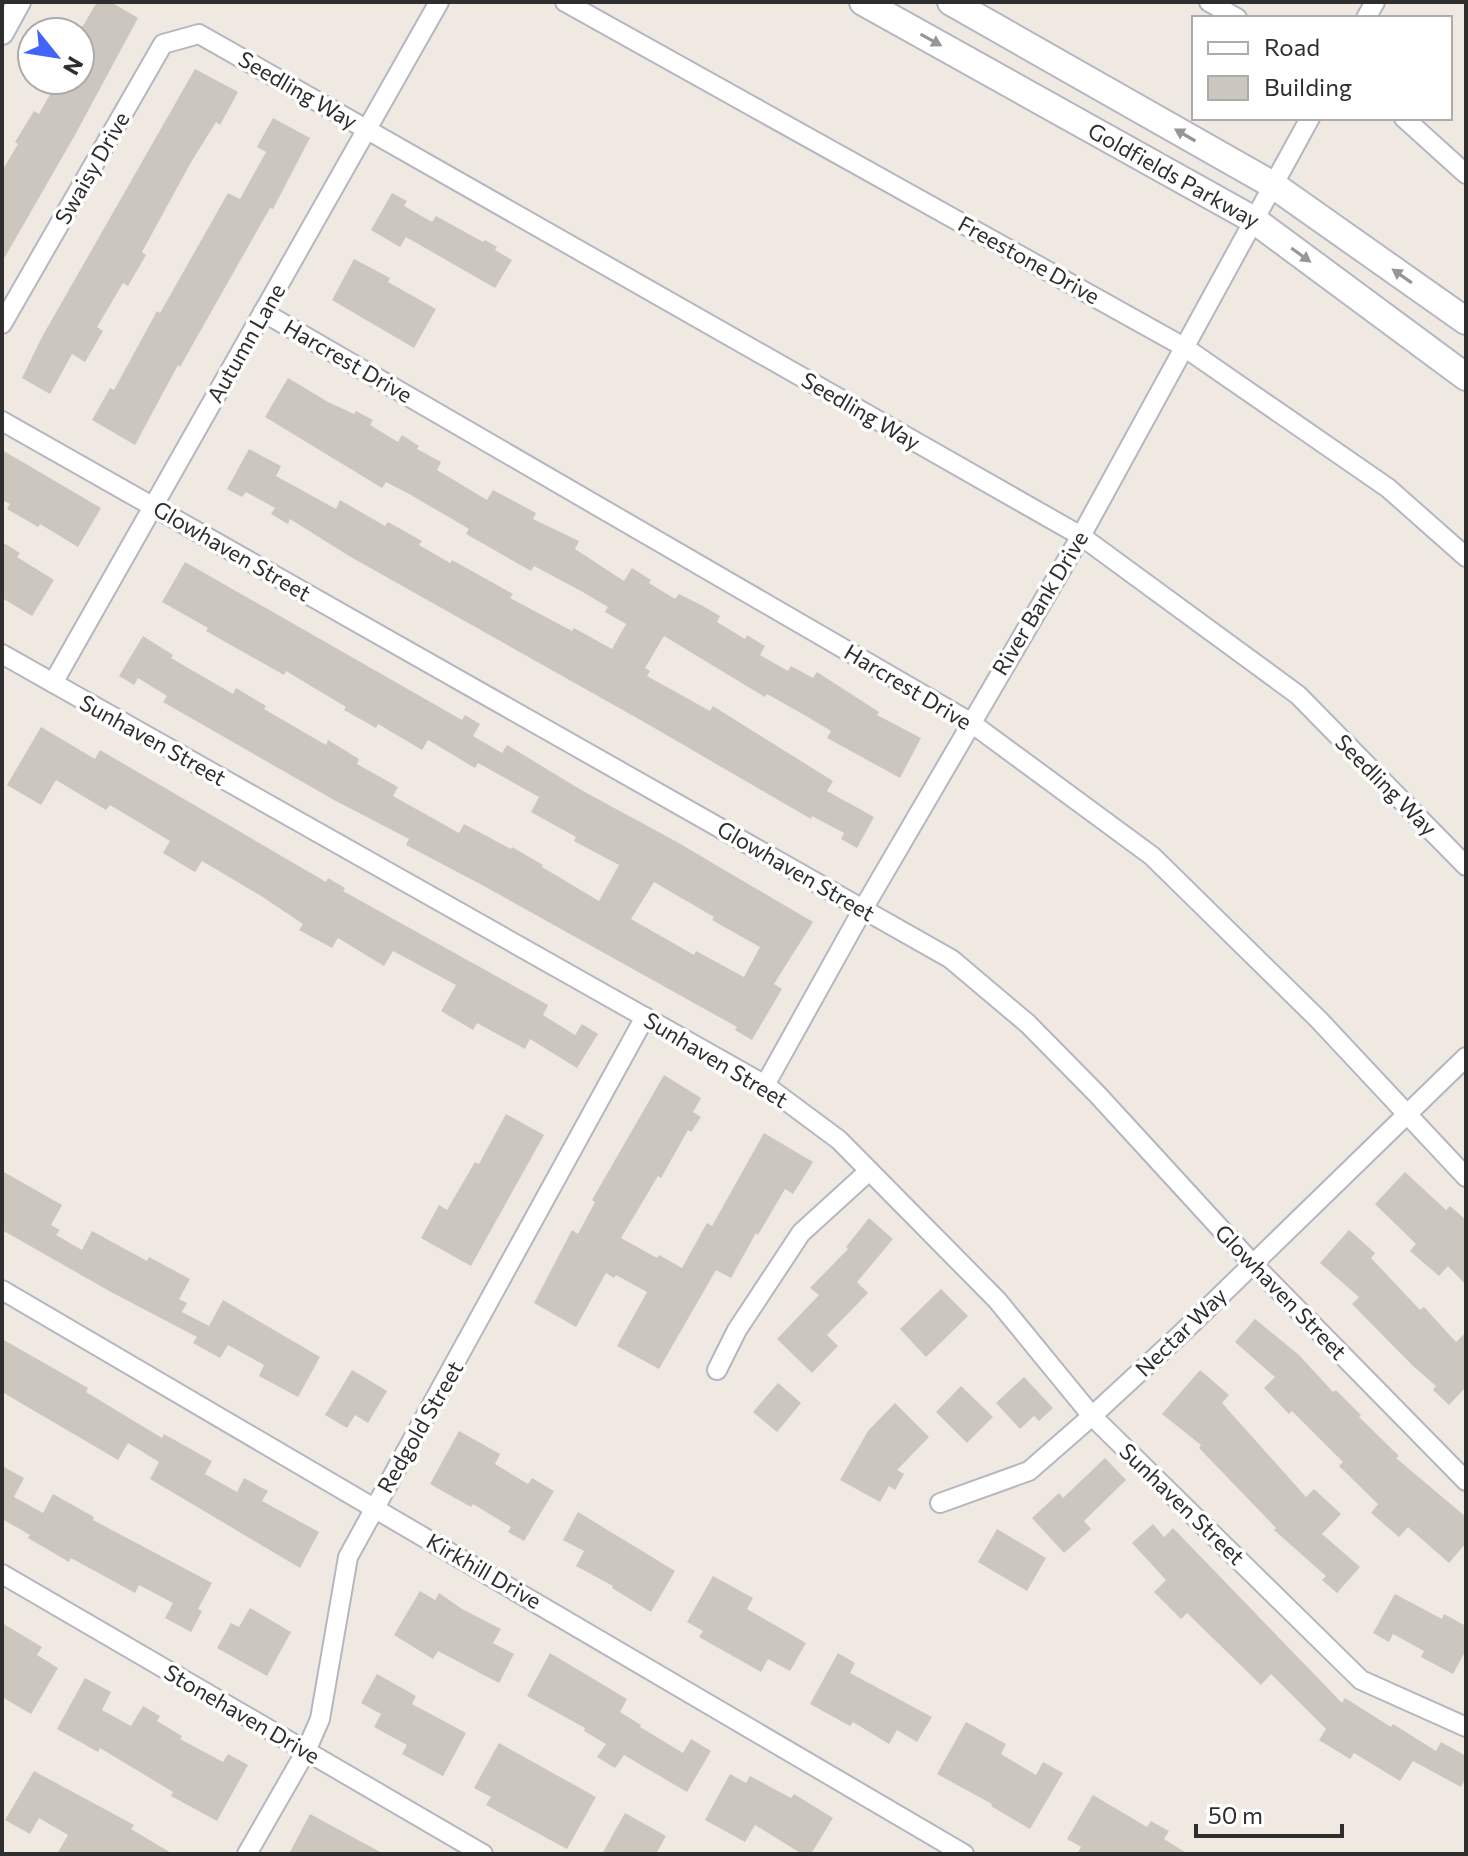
<svg xmlns="http://www.w3.org/2000/svg" width="1468" height="1856" font-family="Commissioner,sans-serif">
<rect width="100%" height="100%" fill="#efe9e1"/>
<!-- building -->
<g fill="#cbc7bf" fill-rule="evenodd">
<polygon points="97,2 111,2 138,18 75,135 2,262 2,171 18,144 15,142 34,111 39,114 58,80 80,80 80,31"/>
<polygon points="195,69 238,92 220,125 216,122 190,164 142,252 146,255 128,286 123,283 97,327 103,331 85,362 72,354 50,394 22,378 42,337"/>
<polygon points="273,118 310,138 273,209 270,208 180,367 178,365 135,445 92,420 110,388 114,390 157,311 160,313 228,193 240,199 266,152 257,147"/>
<polygon points="392,193 407,201 404,206 432,222 436,216 483,242 485,240 497,247 495,250 512,260 495,288 406,237 400,247 371,230"/>
<polygon points="354,259 390,278 388,282 436,309 414,348 332,300"/>
<polygon points="288,378 328,402 354,414 356,411 373,420 370,425 398,442 402,435 419,446 417,449 441,462 437,470 487,500 493,490 536,513 533,519 579,541 575,549 624,581 632,568 651,580 649,583 675,599 679,594 703,606 720,616 717,622 745,639 747,635 765,646 760,655 788,671 791,666 813,678 817,672 879,712 877,715 921,738 900,778 827,738 831,731 806,716 767,694 765,697 664,636 645,668 650,671 647,676 710,711 713,706 833,781 827,791 874,817 857,848 841,839 844,833 812,816 811,819 644,722 349,556 290,519 288,524 271,514 275,508 246,492 242,497 227,489 249,449 281,466 276,476 336,509 340,500 385,526 388,522 422,541 419,545 450,563 452,560 513,594 510,598 572,631 574,628 612,649 626,624 605,612 608,607 581,591 534,566 531,571 466,534 469,529 411,495 386,482 382,488 265,417"/>
<polygon points="2,450 101,508 78,547 40,524 38,527 7,509 10,504 2,500"/>
<polygon points="2,542 20,553 17,557 54,580 32,616 2,598"/>
<path d="M185 562 462 720 465 715 480 724 473 736 502 753 507 745 583 791 677 842 813 922 774 984 782 989 752 1040 735 1030 737 1027 482 885 406 845 409 839 334 800 163 702 167 696 138 678 134 685 119 676 143 636 173 655 171 658 233 694 236 688 266 706 264 709 326 745 328 740 359 759 357 764 398 787 393 796 459 833 464 824 511 849 512 847 543 865 542 867 599 901 619 865 574 841 576 837 531 812 539 797 478 763 475 768 428 740 422 750 378 724 376 728 344 710 346 707 286 671 284 675 206 631 208 628 162 602ZM654 882 714 917 712 920 760 947 744 977 696 951 694 955 631 919Z"/>
<polygon points="41,727 95,759 100,750 326,882 328,878 345,888 343,891 548,1005 543,1015 575,1035 582,1024 598,1034 577,1068 530,1039 525,1049 477,1023 473,1030 441,1011 456,985 393,951 384,966 338,938 332,948 299,930 303,924 261,896 202,861 195,872 163,853 170,841 110,805 106,810 56,780 41,805 7,785"/>
<polygon points="664,1075 701,1098 693,1112 701,1117 691,1132 688,1130 661,1178 658,1176 621,1238 657,1258 659,1255 682,1268 707,1223 712,1226 764,1133 813,1162 793,1194 785,1189 758,1235 756,1233 731,1278 716,1270 659,1369 617,1346 647,1292 616,1275 614,1278 606,1273 576,1327 534,1303 572,1230 578,1234 595,1202 592,1200"/>
<polygon points="506,1114 544,1135 471,1266 421,1238 439,1205 447,1210 475,1162 479,1164"/>
<polygon points="2,1171 62,1205 51,1225 60,1230 56,1235 82,1250 92,1231 147,1261 149,1257 190,1279 179,1299 187,1303 182,1312 209,1326 223,1300 320,1357 298,1397 259,1376 264,1365 228,1345 220,1358 193,1343 197,1337 111,1292 2,1230"/>
<polygon points="1405,1172 1446,1210 1450,1206 1466,1220 1466,1285 1448,1266 1439,1276 1410,1251 1416,1244 1375,1204"/>
<polygon points="869,1218 893,1239 857,1282 868,1293 827,1335 838,1346 812,1373 777,1339 819,1295 810,1288 848,1249 846,1247"/>
<polygon points="1349,1230 1375,1253 1371,1258 1420,1310 1424,1307 1456,1342 1466,1332 1466,1387 1449,1405 1433,1390 1436,1386 1413,1366 1352,1304 1359,1297 1320,1263"/>
<polygon points="941,1289 968,1316 926,1357 900,1329"/>
<polygon points="1255,1319 1299,1355 1333,1392 1336,1390 1361,1415 1359,1417 1399,1456 1396,1458 1466,1517 1466,1543 1449,1563 1408,1527 1399,1537 1371,1513 1378,1504 1339,1466 1343,1462 1292,1411 1289,1414 1264,1388 1275,1377 1235,1342"/>
<polygon points="2,1339 88,1388 86,1392 162,1438 164,1434 212,1461 205,1474 237,1492 244,1478 268,1491 262,1501 319,1532 300,1568 150,1479 159,1462 128,1443 118,1460 2,1392"/>
<polygon points="352,1370 387,1391 368,1423 355,1415 347,1428 325,1415"/>
<polygon points="1200,1370 1229,1395 1222,1403 1306,1497 1314,1489 1341,1514 1322,1534 1360,1567 1337,1593 1322,1580 1326,1576 1274,1530 1276,1528 1199,1448 1201,1445 1162,1414"/>
<polygon points="1024,1377 1053,1408 1039,1421 1034,1416 1020,1429 996,1403"/>
<polygon points="778,1383 801,1403 777,1432 753,1412"/>
<polygon points="961,1386 993,1417 967,1443 936,1412"/>
<polygon points="895,1403 929,1437 897,1470 904,1474 895,1490 889,1486 880,1502 840,1480 868,1431"/>
<polygon points="459,1431 500,1454 495,1464 528,1484 532,1478 554,1491 524,1541 508,1532 511,1527 473,1504 471,1507 430,1484"/>
<polygon points="1105,1458 1126,1480 1084,1521 1091,1529 1064,1553 1032,1518 1059,1493 1063,1498"/>
<polygon points="2,1466 24,1478 14,1497 43,1513 53,1494 94,1517 93,1520 212,1583 198,1609 202,1611 191,1632 165,1618 173,1603 139,1585 135,1593 71,1558 69,1562 28,1538 30,1535 2,1519"/>
<polygon points="578,1512 675,1571 651,1612 612,1588 613,1586 576,1566 584,1551 563,1540"/>
<polygon points="1153,1524 1164,1537 1173,1528 1342,1703 1345,1698 1391,1727 1393,1724 1436,1751 1441,1742 1466,1756 1466,1777 1461,1787 1413,1761 1400,1781 1354,1753 1350,1759 1319,1740 1326,1729 1271,1674 1261,1685 1187,1613 1181,1619 1154,1592 1166,1580 1132,1543"/>
<polygon points="997,1529 1046,1558 1027,1591 978,1562"/>
<polygon points="713,1576 753,1598 747,1609 806,1643 790,1671 768,1659 761,1672 699,1637 703,1631 687,1622"/>
<polygon points="420,1591 435,1600 439,1593 462,1609 501,1629 493,1643 514,1654 499,1683 438,1651 433,1659 394,1635"/>
<polygon points="1395,1594 1442,1619 1444,1614 1466,1626 1466,1650 1453,1674 1421,1657 1424,1651 1393,1634 1389,1642 1373,1633"/>
<polygon points="250,1608 291,1632 267,1676 217,1648 231,1623 239,1627"/>
<polygon points="2,1623 42,1647 37,1655 58,1668 31,1714 2,1697"/>
<polygon points="550,1653 627,1699 620,1712 641,1725 640,1727 683,1753 691,1739 711,1751 687,1792 624,1755 615,1768 597,1757 606,1744 584,1731 585,1728 527,1696"/>
<polygon points="838,1653 855,1663 850,1673 932,1717 917,1742 897,1730 889,1744 853,1722 850,1726 810,1704"/>
<polygon points="377,1674 416,1696 412,1704 466,1733 443,1776 402,1754 407,1745 374,1727 381,1714 361,1703"/>
<polygon points="85,1678 111,1692 102,1710 131,1726 143,1706 160,1716 157,1721 182,1736 180,1739 223,1762 228,1754 248,1765 217,1821 171,1796 173,1792 100,1748 98,1752 57,1729"/>
<polygon points="966,1722 1006,1744 1001,1754 1036,1775 1043,1762 1063,1773 1030,1829 991,1806 992,1804 937,1774"/>
<polygon points="499,1743 596,1797 567,1849 486,1805 491,1797 474,1788"/>
<polygon points="34,1771 134,1825 131,1829 173,1854 57,1854 68,1835 39,1818 30,1834 5,1820"/>
<polygon points="730,1774 746,1783 750,1776 791,1798 794,1794 833,1818 811,1854 802,1854 755,1825 745,1842 705,1820"/>
<polygon points="1093,1795 1147,1827 1151,1821 1169,1831 1164,1839 1188,1854 1077,1854 1081,1847 1067,1839"/>
<polygon points="625,1813 666,1836 656,1854 602,1854"/>
<polygon points="310,1814 384,1854 289,1854"/>
</g>
<g fill="none" stroke-linecap="round" stroke-linejoin="round">
<!-- minor casing -->
<g stroke="#b4b7c1" stroke-width="22">
<g id="minor">
<polyline points="565,2 1184,347 1388,488 1466,557"/>
<polyline points="1209,2 1237,18"/>
<polyline points="1366,18 1375,2"/>
<polyline points="1404,118 1466,174"/>
<polyline points="263,312 970,722 1152,856 1319,1020 1466,1177"/>
<polyline points="2,324 163,44 199,34 1081,536 1298,695 1466,866"/>
<polyline points="2,421 951,959 1028,1024 1097,1094 1252,1263 1466,1481"/>
<polyline points="2,654 765,1085 839,1140 997,1300 1092,1416 1361,1680 1466,1727"/>
<polyline points="53,683 439,2"/>
<polyline points="765,1085 863,909 1081,536 1310,118"/>
<polyline points="2,1290 964,1854"/>
<polyline points="717,1370 737,1330 801,1233 869,1171"/>
<polyline points="940,1503 1029,1471 1092,1416 1184,1331 1466,1057"/>
<polyline points="2,1574 483,1854"/>
<polyline points="247,1854 306,1751 320,1719 348,1557 645,1017"/>
</g>
</g>
<!-- tertiary casing -->
<g stroke="#b4b7c1" stroke-width="26">
<polyline id="tertiary" points="2,33 19,2"/>
</g>
<!-- secondary casing -->
<g stroke="#b4b7c1" stroke-width="30">
<g id="secondary">
<path id="s1" d="M863 2 1254 220 1466 377"/>
<polyline points="951,2 1273,185 1466,321"/>
</g>
</g>
<!-- minor -->
<use href="#minor" stroke="#fff" stroke-width="18"/>
<!-- tertiary -->
<use href="#tertiary" stroke="#fff" stroke-width="22"/>
<!-- secondary -->
<use href="#secondary" stroke="#fff" stroke-width="26"/>
</g>
<!-- one-way arrows -->
<defs><path id="oneway-solid" d="M-6-.8H1V-3.2L6.5 0L1 3.2V.8H-6Z" transform="scale(2)"/></defs>
<g fill="#969696">
<use href="#oneway-solid" transform="translate(931 40) rotate(29)"/>
<use href="#oneway-solid" transform="translate(1185 135) rotate(-150)"/>
<use href="#oneway-solid" transform="translate(1301 255) rotate(36)"/>
<use href="#oneway-solid" transform="translate(1402 276) rotate(-145)"/>
</g>
<g text-anchor="middle" stroke-width="7" stroke-linejoin="round" paint-order="stroke">
<!-- street labels -->
<g font-size="22" fill="#2e2e2e" stroke="#fff">
<text transform="translate(298 90) rotate(30)" y="8">Seedling Way</text>
<text transform="translate(92 168) rotate(-60)" y="8">Swaisy Drive</text>
<text dy="8" stroke="none"><textPath href="#s1" startOffset="356">Goldfields Parkway</textPath></text>
<text transform="translate(1029 260) rotate(29)" y="8">Freestone Drive</text>
<text transform="translate(246 343) rotate(-60)" y="8">Autumn Lane</text>
<text transform="translate(348 361) rotate(30)" y="8">Harcrest Drive</text>
<text transform="translate(861 411) rotate(30)" y="8">Seedling Way</text>
<text transform="translate(232 551) rotate(30)" y="8">Glowhaven Street</text>
<text transform="translate(1040 603) rotate(-59)" y="8">River Bank Drive</text>
<text transform="translate(908 687) rotate(31)" y="8">Harcrest Drive</text>
<text transform="translate(153 740) rotate(29)" y="8">Sunhaven Street</text>
<text transform="translate(1386 785) rotate(45)" y="8">Seedling Way</text>
<text transform="translate(796 871) rotate(30)" y="8">Glowhaven Street</text>
<text transform="translate(716 1060) rotate(31)" y="8">Sunhaven Street</text>
<text transform="translate(1281 1292) rotate(46)" y="8">Glowhaven Street</text>
<text transform="translate(1181 1332) rotate(-44)" y="8">Nectar Way</text>
<text transform="translate(420 1427) rotate(-60)" y="8">Redgold Street</text>
<text transform="translate(1182 1504) rotate(44)" y="8">Sunhaven Street</text>
<text transform="translate(484 1571) rotate(30)" y="8">Kirkhill Drive</text>
<text transform="translate(242 1714) rotate(30)" y="8">Stonehaven Drive</text>
</g>
</g>
<!-- border -->
<rect width="1468" height="1856" fill="none" stroke="#2e2e2e" stroke-width="8"/>
<!-- legend -->
<rect x="1192" y="16" width="260" height="104" fill="#ffffff" stroke="#ababab" stroke-width="2"/>
<rect x="1208" y="42" width="40" height="12" fill="#ffffff" stroke="#ababab" stroke-width="2"/>
<text x="1264" y="56" font-size="24" fill="#2e2e2e">Road</text>
<rect x="1208" y="76" width="40" height="24" fill="#cbc7bf" stroke="#ababab" stroke-width="2"/>
<text x="1264" y="96" font-size="24" fill="#2e2e2e">Building</text>
<!-- north arrow -->
<g transform="translate(56 56) rotate(120)"><circle r="38" fill="#ffffff" stroke="#ababab" stroke-width="2"/>
<path d="M0-6L14 30L0 20L-14 30Z" fill="#4264fb"/>
<text y="-12" font-size="22" font-weight="bold" text-anchor="middle" fill="#2e2e2e">N</text>
</g>
<!-- scale -->
<path d="M1196 1824v12h146v-12" fill="none" stroke="#2e2e2e" stroke-width="4"/>
<text x="1208" y="1824" font-size="24" fill="#2e2e2e" stroke="#ffffff" stroke-width="6" paint-order="stroke">50 m</text>
</svg>
